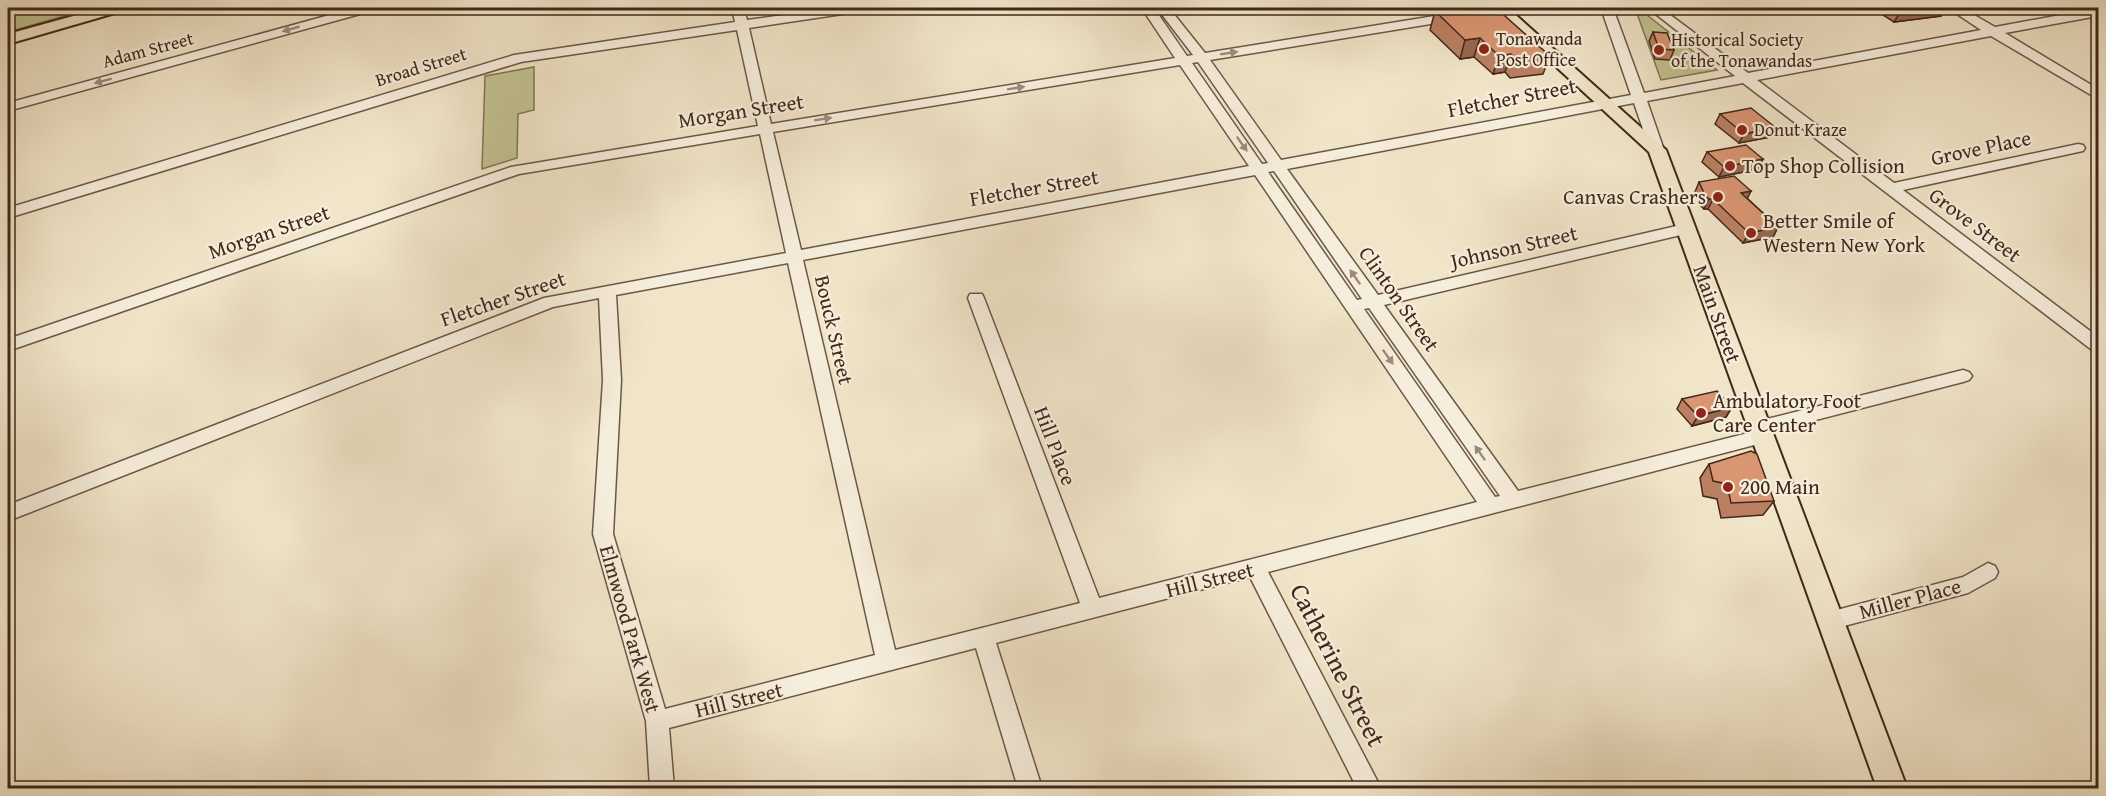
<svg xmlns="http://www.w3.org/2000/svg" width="2106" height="796" font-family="'Gentium Book Plus',serif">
<rect width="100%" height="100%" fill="#f1e5c9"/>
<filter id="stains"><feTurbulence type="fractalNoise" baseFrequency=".00333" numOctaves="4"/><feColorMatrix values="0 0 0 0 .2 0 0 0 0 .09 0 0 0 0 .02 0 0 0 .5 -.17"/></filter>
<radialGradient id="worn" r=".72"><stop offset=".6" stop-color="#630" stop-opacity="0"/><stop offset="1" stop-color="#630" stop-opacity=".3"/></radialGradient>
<!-- green -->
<g fill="#c2c291" stroke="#827556" stroke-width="1.5">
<polygon points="8,8 92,8 8,32"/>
<polygon points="1635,8 1638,8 1717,70 1661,80"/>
<polygon points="534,67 534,110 518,114 517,158 482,169 485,76"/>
</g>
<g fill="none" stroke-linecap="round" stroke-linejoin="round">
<!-- minor casing -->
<g stroke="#6d5746" stroke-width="3">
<g id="minor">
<polygon points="355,8 373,8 371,11 8,111 8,103"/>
<path d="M732 8H744L747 20 834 8H862L856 12 749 28 771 124 1175 58 1143 10 1145 8H1154L1187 56 1193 55 1157 8H1169L1205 53 1484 8H1510L1504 12 1210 60 1281 160 1631 95 1601 8H1613L1644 93 1735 76 1648 8H1661L1748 73 1981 30 1948 8H1962L1995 27 2098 8V16L2005 33 2098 89V99L1991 36 1757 80 1894 183 2078 144 2083 145 2085 148 2083 151 1903 190 2098 337V352L2092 350 1743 83 1647 101 1664 150 1657 154 1650 150 1634 103 1287 169 1378 295 1685 224 1691 226 1693 229 1685 234 1384 305 1518 491 1752 432 1750 428 1752 423 1759 421 1963 370 1969 372 1972 376 1969 380 1963 382 1769 432 1771 436 1769 441 1762 443 1268 572 1381 788H1357L1250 577 996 643 1042 788H1018L976 648 669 728 674 788H650L646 721 593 534 603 380 599 298 553 307 8 521V505L544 298 786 253 760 134 519 174 8 351V339L511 167 758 126 737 30 521 62 8 218V208L514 55 735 22ZM1198 62 1268 163 1262 164 1192 63ZM1180 65 1249 166 801 250 773 132ZM1274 171 1362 299 1357 300 1268 172ZM1255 175 1477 502 1099 598 984 298 982 294H970L968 298 1080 603 895 650 803 260ZM788 263 875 655 665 709 613 534 621 380 616 295ZM1369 308 1500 496 1495 497 1364 309Z"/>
<polygon points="1988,563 1995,566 1998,572 1995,578 1968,593 1829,630 1822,627 1818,621 1822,615 1829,612 1963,577"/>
</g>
</g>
<!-- major casing -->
<g stroke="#41281a" stroke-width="4">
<g id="major">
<polygon points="102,8 125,8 122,11 8,44 8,34"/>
<polygon points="1492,8 1508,8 1666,150 1907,788 1877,788 1649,152"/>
</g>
</g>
<!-- minor -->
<use href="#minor" fill="#f6eedc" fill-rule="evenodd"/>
<!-- major -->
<use href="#major" fill="#f1e5c9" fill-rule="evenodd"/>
</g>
<!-- wall -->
<g fill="#bb8063" stroke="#41281a" stroke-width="1.5">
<polygon points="1872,8 1946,8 1941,16 1894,22"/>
<polygon points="1435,11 1550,56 1543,74 1510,78 1505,72 1493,74 1474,57 1460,59 1430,30"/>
<polygon points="1653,32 1674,50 1670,60 1655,59 1649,41"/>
<polygon points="1720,114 1775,127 1770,137 1739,143 1715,124"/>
<polygon points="1707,152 1763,159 1758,169 1719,177 1702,162"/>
<polygon points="1699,182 1751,191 1747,198 1778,227 1773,237 1743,243 1708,209 1704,209 1700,205 1695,192"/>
<polygon points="1682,399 1732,407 1726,417 1692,426 1677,409"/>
<polygon points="1709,464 1774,501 1763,515 1721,518 1717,499 1703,496 1700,478"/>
</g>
<!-- shaded-wall -->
<g fill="#996850" stroke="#41281a" stroke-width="1.5">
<polygon points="1903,8 1946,8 1941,16 1894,22"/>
<polygon points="1480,38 1474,57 1460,59 1465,40"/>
<polygon points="1511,54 1505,72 1493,74 1499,56"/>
<polygon points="1775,127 1770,137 1739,143 1744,134"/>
<polygon points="1763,159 1758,169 1719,177 1724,167"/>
<polygon points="1751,191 1746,201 1741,193"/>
<polygon points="1709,199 1713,199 1708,209 1704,209"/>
<polygon points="1778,227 1773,237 1743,243 1749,233"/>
<polygon points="1732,407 1726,417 1692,426 1698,416"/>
</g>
<!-- building -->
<g fill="#da9573" stroke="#41281a" stroke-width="1.5">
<polygon points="1458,8 1496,8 1550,56 1516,59 1511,54 1499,56 1480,38 1465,40 1435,11"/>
<polygon points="1653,32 1667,33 1674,50 1659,49"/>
<polygon points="1751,108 1775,127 1744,134 1720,114"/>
<polygon points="1746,145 1763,159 1724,167 1707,152"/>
<polygon points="1734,176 1751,191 1741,193 1778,227 1749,233 1713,199 1709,199 1705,195 1699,182"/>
<polygon points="1717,391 1732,407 1698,416 1682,399"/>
<polygon points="1751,451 1757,454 1774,501 1731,503 1727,484 1713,481 1709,464"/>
</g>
<!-- one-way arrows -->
<defs><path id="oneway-solid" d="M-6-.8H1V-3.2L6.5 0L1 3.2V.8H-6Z" transform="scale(1.5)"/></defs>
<g fill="#9c8b7b">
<use href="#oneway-solid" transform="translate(291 29) rotate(164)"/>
<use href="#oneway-solid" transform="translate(1229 53) rotate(-9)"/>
<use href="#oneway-solid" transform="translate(103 81) rotate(165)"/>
<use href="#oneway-solid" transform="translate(1016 88) rotate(-9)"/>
<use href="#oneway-solid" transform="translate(823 119) rotate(-9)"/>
<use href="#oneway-solid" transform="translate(1242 144) rotate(55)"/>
<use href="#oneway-solid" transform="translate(1355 277) rotate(-125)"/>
<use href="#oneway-solid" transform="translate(1388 357) rotate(55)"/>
<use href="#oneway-solid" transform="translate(1480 453) rotate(-125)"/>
</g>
<!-- markers -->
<g fill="#8f2418" stroke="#f6eedc" stroke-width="2">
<circle cx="1484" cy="49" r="6"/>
<circle cx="1659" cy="50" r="6"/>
<circle cx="1742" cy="130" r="6"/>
<circle cx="1730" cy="166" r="6"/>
<circle cx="1718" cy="197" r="6"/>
<circle cx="1751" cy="233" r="6"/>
<circle cx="1701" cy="413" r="6"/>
<circle cx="1728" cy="487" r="6"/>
</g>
<g text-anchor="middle" stroke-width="4.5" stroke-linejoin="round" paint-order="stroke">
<!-- far-poi labels -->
<g font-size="18" fill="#41281a" stroke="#f6eedc" text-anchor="start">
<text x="1496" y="45">Tonawanda<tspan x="1496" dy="21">Post Office</tspan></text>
<text x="1671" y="46">Historical Society<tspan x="1671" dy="21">of the Tonawandas</tspan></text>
<text x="1754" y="136">Donut Kraze</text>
</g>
<!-- far-street labels -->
<g font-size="18" fill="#41281a" stroke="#f6eedc">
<text transform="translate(148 50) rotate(-15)" y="6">Adam Street</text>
<text transform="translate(421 67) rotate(-17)" y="6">Broad Street</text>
</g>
<!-- street labels -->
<g font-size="21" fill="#41281a" stroke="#f6eedc">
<text transform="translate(1512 98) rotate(-11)" y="7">Fletcher Street</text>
<text transform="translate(741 111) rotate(-9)" y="7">Morgan Street</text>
<text transform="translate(1981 148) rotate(-12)" y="7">Grove Place</text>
<text transform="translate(1034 188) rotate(-10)" y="7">Fletcher Street</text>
<text transform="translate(1975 225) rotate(37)" y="7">Grove Street</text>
<text transform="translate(269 232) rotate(-19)" y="7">Morgan Street</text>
<text transform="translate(1514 247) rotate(-13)" y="7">Johnson Street</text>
<text transform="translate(503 299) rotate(-19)" y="7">Fletcher Street</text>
<text transform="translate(1399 299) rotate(55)" y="7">Clinton Street</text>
<text transform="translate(1717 314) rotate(70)" y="7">Main Street</text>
<text transform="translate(834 330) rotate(77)" y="7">Bouck Street</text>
<text transform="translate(1055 446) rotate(69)" y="7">Hill Place</text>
<text transform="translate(1210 580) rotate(-14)" y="7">Hill Street</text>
<text transform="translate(1910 599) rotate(-15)" y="7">Miller Place</text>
<text transform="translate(630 629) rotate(74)" y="7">Elmwood Park West</text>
<text transform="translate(739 700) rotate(-14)" y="7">Hill Street</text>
</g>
<!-- poi labels -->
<g font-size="21" fill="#41281a" stroke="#f6eedc" text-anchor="start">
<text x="1742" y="173">Top Shop Collision</text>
<text x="1706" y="204" text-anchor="end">Canvas Crashers</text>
<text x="1763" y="228">Better Smile of<tspan x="1763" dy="24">Western New York</tspan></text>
<text x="1713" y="408">Ambulatory Foot<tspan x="1713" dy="24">Care Center</tspan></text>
<text x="1740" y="494">200 Main</text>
</g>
<!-- near-street labels -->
<g font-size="26" fill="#41281a" stroke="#f6eedc">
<text transform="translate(1338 665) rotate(63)" y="9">Catherine Street</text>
</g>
</g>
<!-- margin -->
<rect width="2106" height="796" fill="none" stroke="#f1e5c9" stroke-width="30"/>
<rect x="9" y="9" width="2088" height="778" fill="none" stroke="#41281a" stroke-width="3"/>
<rect x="15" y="15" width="2076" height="766" fill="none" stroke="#41281a" stroke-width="1.5"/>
<rect width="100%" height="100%" filter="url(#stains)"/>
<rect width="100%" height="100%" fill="url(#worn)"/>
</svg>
